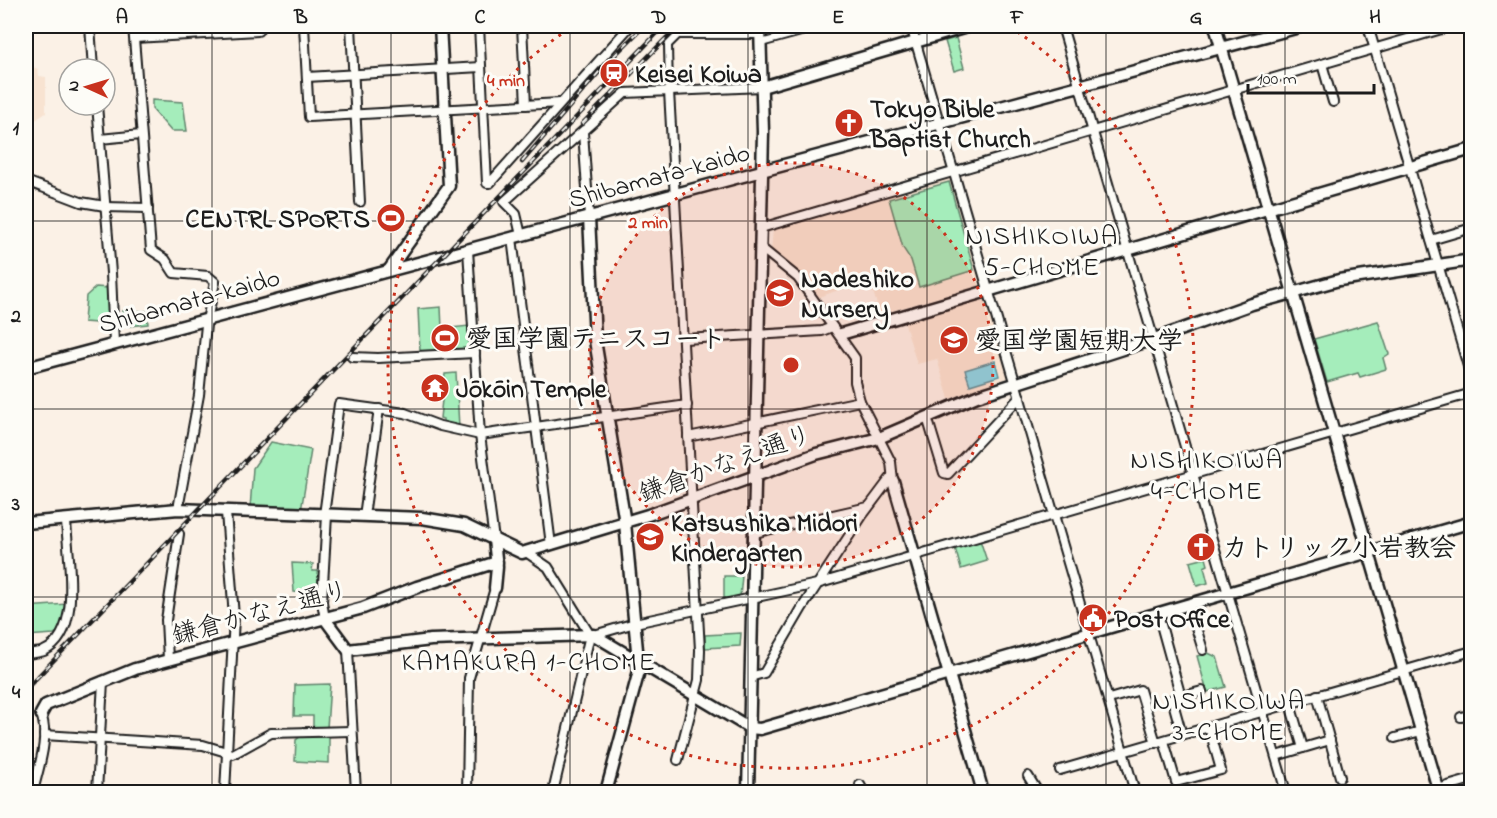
<svg xmlns="http://www.w3.org/2000/svg" width="1497" height="818" font-family="'Indie Flower','Klee One',sans-serif">
<rect width="100%" height="100%" fill="#fbf1e6"/>
<filter id="ink" filterUnits="userSpaceOnUse"><feTurbulence type="fractalNoise" baseFrequency=".0167" numOctaves="2"/><feDisplacementMap in="SourceGraphic" scale="12" xChannelSelector="R" yChannelSelector="G"/><feConvolveMatrix kernelMatrix="1 2 1 2 8 2 1 2 1" color-interpolation-filters="sRGB"/></filter>
<g filter="url(#ink)">
<!-- built -->
<g fill="#f8e3d1">
<polygon points="26,64 38,69 39,76 46,77 46,113 34,121 28,129 34,144 26,178"/>
<polygon points="948,177 953,179 981,282 979,286 880,314 869,279 819,297 801,276 771,251 773,230"/>
<polygon points="986,297 1011,377 949,399 937,359 917,364 904,321"/>
</g>
<!-- green -->
<g fill="#a5edbb" stroke="#60846c" stroke-width="1.5">
<polygon points="997,26 1024,26 1026,33 980,30"/>
<polygon points="956,38 964,68 954,71 945,41"/>
<polygon points="152,100 183,102 187,131 171,131 152,109"/>
<polygon points="949,182 974,270 919,287 911,260 903,248 889,199"/>
<polygon points="96,287 108,288 109,324 84,322 86,296"/>
<polygon points="441,307 442,329 469,326 470,347 467,350 420,351 418,309"/>
<polygon points="122,311 147,311 148,324 129,326 129,315 123,315"/>
<polygon points="1378,321 1389,354 1383,358 1386,369 1360,377 1358,373 1327,382 1314,339"/>
<polygon points="456,373 459,427 443,423 443,419 440,418 445,374"/>
<polygon points="271,442 311,450 301,511 250,509 253,468"/>
<polygon points="980,540 987,561 961,569 955,548"/>
<polygon points="1206,558 1208,565 1204,567 1208,583 1197,586 1190,562"/>
<polygon points="292,563 313,564 312,571 319,571 317,594 294,592"/>
<polygon points="724,576 742,576 740,597 724,600"/>
<polygon points="67,604 61,629 54,634 26,636 26,607"/>
<polygon points="741,633 740,646 705,648 705,635"/>
<polygon points="1208,653 1217,657 1226,687 1207,692 1197,656"/>
<polygon points="330,684 327,728 313,728 313,716 294,716 295,685"/>
<polygon points="300,737 329,737 329,763 295,761 296,740"/>
</g>
<!-- water -->
<polygon fill="#89d8e6" stroke="#5d8d95" stroke-width="1.5" points="995,361 999,376 970,385 965,370"/>
<g fill="none" stroke-linecap="round" stroke-linejoin="round">
<!-- pedestrian casing -->
<g stroke="#1c1c1c" stroke-width="10">
<g id="pedestrian">
<polyline points="761,43 823,26"/>
<polyline points="669,91 668,45 678,35 760,35"/>
</g>
</g>
<!-- minor casing -->
<g stroke="#1c1c1c" stroke-width="12">
<g id="minor">
<polyline points="90,26 93,69"/>
<polyline points="133,26 151,250 165,259 174,273 208,276 215,282 206,325 199,395 178,509"/>
<polyline points="304,26 309,117 560,103"/>
<polyline points="351,26 360,202"/>
<polyline points="479,26 487,183 490,183 630,26"/>
<polyline points="522,26 526,105"/>
<polyline points="911,26 1135,792"/>
<polyline points="1062,26 1286,792"/>
<polyline points="1368,26 1472,380"/>
<polyline points="135,38 258,31 261,26"/>
<polyline points="1322,64 1333,102"/>
<polyline points="307,77 481,67"/>
<polyline points="669,91 700,650 699,680 678,760"/>
<polyline points="97,105 111,273 114,344"/>
<polyline points="583,132 589,217"/>
<polyline points="100,139 141,135"/>
<polyline points="26,181 81,202 105,206"/>
<polyline points="105,207 148,208"/>
<polyline points="761,228 1452,26"/>
<polyline points="521,235 516,214 504,202 625,93 762,87"/>
<polyline points="512,238 551,545"/>
<polyline points="1431,240 1472,228"/>
<polyline points="760,247 798,278 855,358 855,382 860,401 891,462 893,481"/>
<polyline points="468,250 480,435 494,540"/>
<polyline points="684,339 822,331 832,327"/>
<polyline points="352,357 378,358 475,353"/>
<polyline points="927,417 944,473 948,474 1020,397"/>
<polyline points="688,437 860,401"/>
<polyline points="324,515 339,404 405,413 440,426 480,435 687,405"/>
<polyline points="364,516 379,409"/>
<polyline points="754,533 868,507"/>
<polyline points="526,552 548,567 590,635 553,792"/>
<polyline points="1189,605 1203,650"/>
<polyline points="1158,614 1181,697"/>
<polyline points="325,619 322,602 327,515"/>
<polyline points="594,635 635,623 817,584 1472,393"/>
<polyline points="348,650 356,792"/>
<path d="M26 654C31 653 39 653 44 651 84 633 67 555 66 520"/>
<polyline points="168,659 166,620 179,534"/>
<polyline points="750,677 764,673 802,608 862,516 892,476"/>
<polyline points="1317,695 1340,777"/>
<polyline points="1109,699 1140,690 1156,743"/>
<polyline points="1290,704 1303,748"/>
<polyline points="1461,717 1472,714"/>
<polyline points="44,735 203,745 233,754 271,733 352,731"/>
<polyline points="1182,735 1172,699 1202,691"/>
<polyline points="1395,738 1421,731"/>
<polyline points="1164,741 1176,782 1221,770 1209,727"/>
<polyline points="1276,756 1330,740"/>
<polyline points="1060,770 1472,651"/>
<polyline points="1028,776 1038,792"/>
<polyline points="860,785 864,792"/>
<path d="M33 792C38 769 50 738 41 714"/>
<polyline points="97,792 103,681"/>
<polyline points="225,792 234,617 226,512"/>
<polyline points="467,792 469,678 495,588"/>
<polyline points="1427,792 1472,779"/>
</g>
</g>
<!-- tertiary casing -->
<g stroke="#1c1c1c" stroke-width="15">
<g id="tertiary">
<polyline points="1215,26 1439,792"/>
<polyline points="762,87 970,26"/>
<polyline points="589,217 595,340 625,523 639,671 606,792"/>
<polyline points="389,270 449,186 440,26"/>
<polyline points="841,334 1472,149"/>
<polyline points="893,481 983,792"/>
<polyline points="26,523 178,509 422,518 464,525 522,553 648,515 816,454 879,438 977,396 1160,337 1252,304 1339,280 1472,260"/>
<polyline points="494,540 497,567 495,588"/>
<polyline points="325,619 348,650 431,640 594,635 750,728 760,729 1472,522"/>
<polyline points="41,714 46,705 135,669 363,608 417,587 497,562"/>
<polyline points="748,792 763,132 760,26"/>
</g>
</g>
<!-- secondary casing -->
<g stroke="#1c1c1c" stroke-width="15">
<polyline id="secondary" points="26,368 1303,26"/>
</g>
<!-- pedestrian -->
<use href="#pedestrian" stroke="#fdfcf7" stroke-width="6"/>
<!-- minor -->
<use href="#minor" stroke="#fdfcf7" stroke-width="8"/>
<!-- tertiary -->
<use href="#tertiary" stroke="#fdfcf7" stroke-width="10"/>
<!-- secondary -->
<use href="#secondary" stroke="#fdfcf7" stroke-width="10"/>
<!-- rail casing -->
<g stroke="#1c1c1c" stroke-width="4.5">
<g id="rail">
<polyline points="582,124 678,26"/>
<polyline points="522,162 605,65 644,26"/>
<polyline points="26,689 664,26"/>
</g>
</g>
<!-- rail -->
<use href="#rail" stroke="#fdfcf7" stroke-width="2" stroke-dasharray="7" stroke-linecap="butt"/>
</g>
</g>
<!-- grid -->
<path fill="none" stroke="#1c1c1c" stroke-width="1.5" stroke-opacity="0.55" d="M212 26V792M391 26V792M570 26V792M748 26V792M927 26V792M1106 26V792M1285 26V792M26 221H1472M26 409H1472M26 597H1472"/>
<!-- distance rings -->
<circle cx="791" cy="365" r="202" fill="#c8321e" fill-opacity=".12"/>
<g fill="none" stroke="#c8321e" stroke-width="3" stroke-dasharray="3 6">
<circle cx="791" cy="365" r="202"/>
<path d="M1010 27A403 403 0 1 1 572 27"/>
</g>
<!-- icons -->
<defs>
<g id="station-disc" transform="scale(1.5)"><circle r="9.5" fill="#c8321e" stroke="#fdfcf7"/><path d="M-3-6H3Q5-6 5-4V2Q5 4 3 4L4.5 6H3L1.5 4h-3L-3 6H-4.5L-3 4Q-5 4-5 2V-4Q-5-6-3-6ZM-3.5-4v3h7v-3ZM-3.5 1v1.5H-2V1ZM2 1v1.5H3.5V1Z" fill="#fff"/></g>
<g id="church-disc" transform="scale(1.5)"><circle r="9.5" fill="#c8321e" stroke="#fdfcf7"/><path d="M-1.2-6h2.4v3.5h3.3v2.4h-3.3V6h-2.4V-.1h-3.3v-2.4h3.3Z" fill="#fff"/></g>
<g id="stadium-disc" transform="scale(1.5)"><circle r="9.5" fill="#c8321e" stroke="#fdfcf7"/><path d="M0-5a6.5 5 0 1 0 0 10a6.5 5 0 1 0 0-10ZM-3.5-1.8h7v3.6h-7Z" fill="#fff"/></g>
<g id="school-disc" transform="scale(1.5)"><circle r="9.5" fill="#c8321e" stroke="#fdfcf7"/><path d="M0-5L7-2L0 1L-7-2ZM-4 1L0 2.5L4 1V4Q0 6-4 4Z" fill="#fff"/></g>
<g id="university-disc" transform="scale(1.5)"><circle r="9.5" fill="#c8321e" stroke="#fdfcf7"/><path d="M0-5L7-2L0 1L-7-2ZM-4 1L0 2.5L4 1V4Q0 6-4 4Z" fill="#fff"/></g>
<g id="temple-disc" transform="scale(1.5)"><circle r="9.5" fill="#c8321e" stroke="#fdfcf7"/><path d="M0-6L5-2H3V0L6.5 2.5H4V6H1.5V3h-3V6H-4V2.5H-6.5L-3 0V-2H-5Z" fill="#fff"/></g>
<g id="civic-disc" transform="scale(1.5)"><circle r="9.5" fill="#c8321e" stroke="#fdfcf7"/><path d="M-.6-6.5H3V-4.5H.6V-3L4-1V1h2V6H-6V1h2V-1L-.6-3ZM-1.2 2.5V6h2.4V2.5Z" fill="#fff"/></g>
</defs>
<g fill-rule="evenodd">
<use href="#station-disc" x="614" y="73"/>
<use href="#church-disc" x="849" y="123"/>
<use href="#stadium-disc" x="391" y="218"/>
<use href="#school-disc" x="780" y="293"/>
<use href="#stadium-disc" x="445" y="338"/>
<use href="#university-disc" x="954" y="340"/>
<use href="#temple-disc" x="435" y="388"/>
<use href="#school-disc" x="650" y="537"/>
<use href="#church-disc" x="1201" y="547"/>
<use href="#civic-disc" x="1093" y="618"/>
</g>
<g text-anchor="middle" stroke-width="6" stroke-linejoin="round" paint-order="stroke">
<!-- poi labels -->
<g font-size="26" font-weight="bold" fill="#1c1c1c" stroke="#fdfcf7" text-anchor="start">
<text x="635" y="82">Keisei Koiwa</text>
<text x="870" y="117">Tokyo Bible<tspan x="870" dy="30">Baptist Church</tspan></text>
<text x="370" y="227" text-anchor="end">CENTRL SPORTS</text>
<text x="801" y="287">Nadeshiko<tspan x="801" dy="30">Nursery</tspan></text>
<text x="466" y="347">愛国学園テニスコート</text>
<text x="975" y="349">愛国学園短期大学</text>
<text x="456" y="397">Jōkōin Temple</text>
<text x="671" y="531">Katsushika Midori<tspan x="671" dy="30">Kindergarten</tspan></text>
<text x="1222" y="556">カトリック小岩教会</text>
<text x="1114" y="627">Post Office</text>
</g>
<!-- street labels -->
<g font-size="26" fill="#1c1c1c" stroke="#fdfcf7">
<text transform="translate(659 175) rotate(-15)" y="9">Shibamata-kaido</text>
<text transform="translate(189 300) rotate(-15)" y="9">Shibamata-kaido</text>
<text transform="translate(725 463) rotate(-20)" y="9">鎌倉かなえ通り</text>
<text transform="translate(260 612) rotate(-15)" y="9">鎌倉かなえ通り</text>
</g>
<!-- neighbourhood labels -->
<g font-size="27" letter-spacing="1.5" fill="#1c1c1c" stroke="#fdfcf7">
<text x="1042" y="244">NISHIKOIWA<tspan x="1042" dy="31">5-CHOME</tspan></text>
<text x="1207" y="468">NISHIKOIWA<tspan x="1207" dy="31">4-CHOME</tspan></text>
<text x="529" y="670">KAMAKURA 1-CHOME</text>
<text x="1229" y="709">NISHIKOIWA<tspan x="1229" dy="31">3-CHOME</tspan></text>
</g>
</g>
<circle cx="791" cy="365" r="9" fill="#c8321e" stroke="#fdfcf7" stroke-width="3"/>
<g font-size="18" text-anchor="middle" font-weight="bold" fill="#c8321e" stroke="#fdfcf7" stroke-width="6" stroke-linejoin="round" paint-order="stroke">
<text x="506" y="86">4 min</text>
<text x="648" y="228">2 min</text>
</g>
<!-- margin -->
<rect width="1497" height="818" fill="none" stroke="#fdfcf7" stroke-width="66"/>
<!-- north arrow -->
<g transform="translate(87 87) rotate(274)"><circle r="28" fill="#fdfcf7" stroke="#a3a29f" stroke-width="1.5"/>
<path d="M0-4.5L10 22L0 15L-10 22Z" fill="#c8321e"/>
<text y="-9" font-size="16" font-weight="bold" text-anchor="middle" fill="#1c1c1c">N</text>
</g>
<!-- scale -->
<path d="M1248 84v9h126v-9" fill="none" stroke="#1c1c1c" stroke-width="3"/>
<text x="1257" y="84" font-size="18" fill="#1c1c1c" stroke="#fdfcf7" stroke-width="4.5" paint-order="stroke">100 m</text>
<rect x="33" y="33" width="1431" height="752" fill="none" stroke="#1c1c1c" stroke-width="2"/>
<g font-size="20" text-anchor="middle" font-weight="bold" fill="#1c1c1c">
<text x="122" y="23">A</text>
<text x="301" y="23">B</text>
<text x="480" y="23">C</text>
<text x="659" y="23">D</text>
<text x="838" y="23">E</text>
<text x="1017" y="23">F</text>
<text x="1196" y="23">G</text>
<text x="1375" y="23">H</text>
<text x="16" y="134">1</text>
<text x="16" y="322">2</text>
<text x="16" y="510">3</text>
<text x="16" y="698">4</text>
</g>
</svg>
